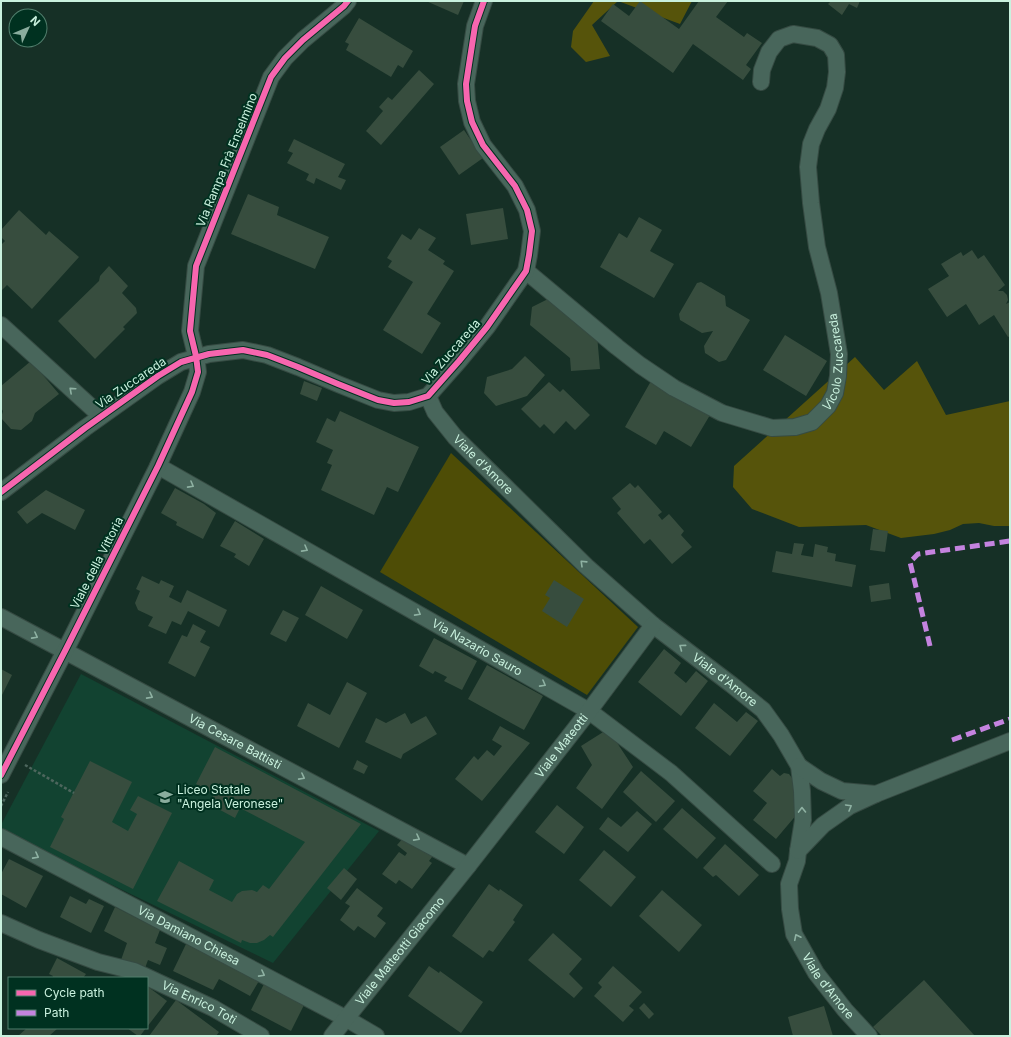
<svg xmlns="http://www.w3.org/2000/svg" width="1011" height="1037" font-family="Inter,sans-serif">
<rect width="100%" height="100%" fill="#163026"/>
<!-- built -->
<polygon fill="#124331" points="81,674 379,831 273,963 1,831 1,825"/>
<!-- green -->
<polygon fill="#4e4d06" points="451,453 638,627 587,695 380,572"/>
<!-- forest -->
<g fill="#56540b">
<polygon points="594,1 692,1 680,24 618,1 592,25 610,56 586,62 571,47 573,31"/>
<polygon points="855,357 884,390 917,361 946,415 1010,401 1010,526 994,526 979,523 963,524 950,530 934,534 901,538 866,525 799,527 752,509 733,487 734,466"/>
</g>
<!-- building -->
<g fill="#374d3e">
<polygon points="426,1 464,1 458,15"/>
<polygon points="640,1 679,29 699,1 728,1 716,17 744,37 747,33 762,43 746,65 751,69 743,80 693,44 673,73 601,21 613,4 629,16"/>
<polygon points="831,1 860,1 857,8 849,4 842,15 828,4"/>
<polygon points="359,18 413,51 403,68 398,65 391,77 346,50 349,44 345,42"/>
<polygon points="419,70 434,84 381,145 366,131 383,111 379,107 388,97 392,100"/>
<polygon points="464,130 483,158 459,175 440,147"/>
<polygon points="294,139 345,164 338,177 346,180 341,190 316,178 314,184 306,180 309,174 287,163 293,153 288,151"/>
<polygon points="248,194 279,207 277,215 329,237 315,269 231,234"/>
<polygon points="503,208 508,239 471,245 466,214"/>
<polygon points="19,210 46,235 49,231 79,257 32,309 7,285 2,290 1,290 1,245 5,241 1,237 1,230"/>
<polygon points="639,217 662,230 650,251 674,264 654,298 600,267 619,233 627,238"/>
<polygon points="419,228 436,238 428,250 445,261 443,264 454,271 427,314 441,323 422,354 383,330 413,282 388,267 392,261 387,258 402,234 411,240"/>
<polygon points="972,250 978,259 984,255 1005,285 998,291 1003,291 1007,295 1008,300 1006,304 1010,302 1010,336 1008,337 994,315 979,325 966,304 947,317 928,289 949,276 941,264 961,252 963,256"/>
<polygon points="109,266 128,286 122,293 136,308 137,313 123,327 125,329 95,359 58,321 99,281 100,276"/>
<polygon points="701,282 725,296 726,306 750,320 726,360 719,362 705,353 704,346 713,331 702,333 680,320 679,314 697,283"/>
<polygon points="550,298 597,335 600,369 571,371 570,358 530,325 532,307"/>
<polygon points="785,335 827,361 806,396 763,370"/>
<polygon points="525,356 545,375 527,396 496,406 484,393 487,377 512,369"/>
<polygon points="31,361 59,394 35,413 32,421 21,430 11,429 1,418 3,411 1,408 1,386"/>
<polygon points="304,381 322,388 317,401 300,394"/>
<polygon points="651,381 710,415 691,447 664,431 656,445 625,427"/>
<polygon points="549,382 560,392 563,389 590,415 575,430 566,421 554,434 544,424 540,428 521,409"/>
<polygon points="340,411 419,447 398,492 387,487 374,515 321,490 332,465 327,463 333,450 316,442 327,418 335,422"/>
<polygon points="630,483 635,488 638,485 662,512 658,515 662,520 669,514 684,531 681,535 692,547 672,564 650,539 644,544 617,513 621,509 612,498"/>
<polygon points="175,488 204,504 216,513 203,539 176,525 177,522 161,513"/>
<polygon points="46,490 85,510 75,530 42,513 27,524 17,512"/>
<polygon points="235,521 264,539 249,566 234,557 236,554 220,546"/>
<polygon points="873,529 888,531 885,552 870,550"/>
<polygon points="794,543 804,544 801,555 813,557 815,544 828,547 827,552 836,554 835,561 856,565 852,587 772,572 776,551 792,554"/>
<polygon points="142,576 159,584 161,580 174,586 169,597 181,603 187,590 227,610 219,627 188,611 181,625 172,621 166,634 148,626 153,617 138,610 135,603 140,591 136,589"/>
<polygon points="554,580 584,599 567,627 542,611 550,598 545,595"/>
<polygon points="889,583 891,599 871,602 869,586"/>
<polygon points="321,586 363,610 347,639 305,615"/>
<polygon points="283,610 299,618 286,642 270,634"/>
<polygon points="193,624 206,631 200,642 210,647 195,677 168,663 182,635 187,637"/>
<polygon points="434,638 477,661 462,690 444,681 447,677 435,671 433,674 419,666"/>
<polygon points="664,649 681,663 674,673 686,683 696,671 708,681 681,716 638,682"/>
<polygon points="487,665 543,696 524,730 468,699"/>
<polygon points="1,669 12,675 1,697"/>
<polygon points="347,682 367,693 339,748 297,726 308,703 330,715"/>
<polygon points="714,703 737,722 746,712 758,721 730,756 695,728"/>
<polygon points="405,713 411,724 426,716 437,734 403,754 401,759 365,742 376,718 386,723"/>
<polygon points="500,726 530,743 482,801 455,779 474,756 478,760 487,750 494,756 502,746 492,740"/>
<polygon points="608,729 633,767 602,809 576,788 592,765 581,746"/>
<polygon points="215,747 361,824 273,937 270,935 264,940 257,943 250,943 242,940 241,943 157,901 179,861 214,880 209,890 232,902 237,894 242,891 252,890 257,892 263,885 269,889 305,842 240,808 235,818 209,804 214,794 196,784"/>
<polygon points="357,760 368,766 364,774 353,769"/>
<polygon points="90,761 132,782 112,822 128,831 137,814 130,810 138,796 172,813 133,889 50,847 64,819 61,817"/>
<polygon points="772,769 780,776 784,773 789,774 792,778 792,783 796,789 798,813 776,839 753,820 767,803 753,791"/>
<polygon points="641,771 675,801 656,822 623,792"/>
<polygon points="557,805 584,827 564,854 535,832"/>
<polygon points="682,808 716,838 697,859 663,829"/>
<polygon points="637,811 652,824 628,852 599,829 608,817 621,827"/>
<polygon points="404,837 435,853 429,861 432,863 412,889 399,880 396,884 382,874 399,852 405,856 407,853 397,845"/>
<polygon points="725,844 759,875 739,896 716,875 713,877 703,868"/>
<polygon points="604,850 636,877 611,907 579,880"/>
<polygon points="9,859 43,876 26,908 1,894 1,874"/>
<polygon points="344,868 357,879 341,900 327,888"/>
<polygon points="489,884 499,891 500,889 523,905 513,920 515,922 493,952 489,950 483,958 452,936"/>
<polygon points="357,888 383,908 377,916 386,923 375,938 358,926 354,931 340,920 350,906 345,903"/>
<polygon points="662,890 702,925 679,952 639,916"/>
<polygon points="70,896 86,904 89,899 104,906 91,933 60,917"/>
<polygon points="115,907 160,930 155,943 167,948 160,965 148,960 145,968 121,960 127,943 104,931"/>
<polygon points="553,933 582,959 569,974 583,988 574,998 528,960"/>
<polygon points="186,944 259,981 250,996 219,979 213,990 173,971"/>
<polygon points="57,958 86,974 83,978 52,978 53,976 49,974"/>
<polygon points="429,966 439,973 440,971 483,1002 461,1033 408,996"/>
<polygon points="613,966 642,992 629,1006 634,1010 623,1022 594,996 602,987 598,983"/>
<polygon points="924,980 975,1036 882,1036 873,1027"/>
<polygon points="264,984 304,1005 291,1031 251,1010"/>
<polygon points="147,986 167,1001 147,1027"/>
<polygon points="176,1000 219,1032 216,1036 149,1036"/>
<polygon points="644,1003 654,1014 649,1019 639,1008"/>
<polygon points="824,1006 833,1036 793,1036 788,1017"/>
<polygon points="27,1028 58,1028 49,1036 18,1036"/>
<polygon points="127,1028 146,1028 140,1036 138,1036"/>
</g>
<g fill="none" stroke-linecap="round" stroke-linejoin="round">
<!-- minor casing -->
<g stroke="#364b43" stroke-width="18">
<g id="minor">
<path id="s1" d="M526 271 617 347 640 365 674 388 722 413 772 428 795 427 812 422 828 406 835 393 838 376 839 354 829 293 817 247 811 203 808 167 811 144 817 129 828 109 835 88 837 72 836 55 830 45 817 38 793 34 779 39 769 52 762 70 761 82"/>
<polyline points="1,325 101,416"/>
<path id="s2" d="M428 396 435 412 455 437 586 566 653 625 732 685 763 710 781 735 799 766 802 791 803 820 798 851 797 861 789 884 790 909 794 934 816 973 845 1010 869 1036"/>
<path id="s3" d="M158 466 589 711 671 773 772 864"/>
<polyline points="1,492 85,428 158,376 181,362 209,354 243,350 267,355 298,367 338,384 378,400 394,403 409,402 428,396 459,361 487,327 526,271 529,255 532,231 527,210 515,186 483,145 472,122 467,101 466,84 475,26 484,1"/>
<path id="s4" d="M1 617 468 866"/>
<polyline points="1,775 65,651 158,466 192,392 198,372 196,356 190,331 196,266 271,77 285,58 303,40 344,6 348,1"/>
<polyline points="876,794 1010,741"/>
<path id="s5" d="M1 837 347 1019 376 1036"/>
<polyline points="798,851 823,825 850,806 876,794 842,791 821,781 799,766"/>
<path id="s6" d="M1 923 39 940 98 962 134 971 213 1008 261 1036"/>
<path id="s7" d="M332 1036 468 866 589 711 653 625"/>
</g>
</g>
<!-- path -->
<g stroke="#4d665d" stroke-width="2.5" stroke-dasharray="3 2" stroke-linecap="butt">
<polyline points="25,765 74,793"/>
<polyline points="1,806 8,792"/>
</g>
<!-- minor -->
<use href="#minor" stroke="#48665b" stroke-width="16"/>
<!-- quiet -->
<g stroke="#c483df" stroke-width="5" stroke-dasharray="10 5" stroke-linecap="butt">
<polyline points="930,646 910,562 918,554 1010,541"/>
<polyline points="952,740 1010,719"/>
</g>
<!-- cycleway casing -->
<g stroke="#003120" stroke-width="8">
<g id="cycleway">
<polyline points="1,492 85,428 158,376 181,362 209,354 243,350 267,355 298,367 338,384 378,400 394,403 409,402 428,396 459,361 487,327 526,271 529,255 532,231 527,210 515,186 483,145 472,122 467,101 466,84 475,26 484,1"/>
<polyline points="1,775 65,651 158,466 192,392 198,372 196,356 190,331 196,266 271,77 285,58 303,40 344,6 348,1"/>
</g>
</g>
<!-- cycleway -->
<use href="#cycleway" stroke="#f766af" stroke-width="6"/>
</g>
<!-- one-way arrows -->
<defs><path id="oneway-chevron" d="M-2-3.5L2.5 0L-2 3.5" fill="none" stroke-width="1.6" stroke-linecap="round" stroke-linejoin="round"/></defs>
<g stroke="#8fb2a3">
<use href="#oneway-chevron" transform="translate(72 390) rotate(-138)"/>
<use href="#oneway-chevron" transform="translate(191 485) rotate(29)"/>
<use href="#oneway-chevron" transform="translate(305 549) rotate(29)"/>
<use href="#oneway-chevron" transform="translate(583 563) rotate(-136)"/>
<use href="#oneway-chevron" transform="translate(418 613) rotate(29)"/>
<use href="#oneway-chevron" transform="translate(35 636) rotate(28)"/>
<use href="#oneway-chevron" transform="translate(682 647) rotate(-143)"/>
<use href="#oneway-chevron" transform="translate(543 684) rotate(29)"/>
<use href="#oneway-chevron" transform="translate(150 696) rotate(28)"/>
<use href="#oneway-chevron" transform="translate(302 777) rotate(28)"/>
<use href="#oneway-chevron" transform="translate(849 807) rotate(-30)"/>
<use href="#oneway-chevron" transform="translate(802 810) rotate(-91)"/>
<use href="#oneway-chevron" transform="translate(417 838) rotate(28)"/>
<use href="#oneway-chevron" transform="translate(36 856) rotate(28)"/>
<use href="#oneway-chevron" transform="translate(797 937) rotate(-116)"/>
<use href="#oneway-chevron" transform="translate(262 974) rotate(28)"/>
</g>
<!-- icons -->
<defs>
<g id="school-bare" transform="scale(1.2)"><path d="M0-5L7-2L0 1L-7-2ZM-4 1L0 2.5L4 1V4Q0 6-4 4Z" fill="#8aad9e" stroke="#003120" stroke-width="2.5" paint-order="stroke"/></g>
</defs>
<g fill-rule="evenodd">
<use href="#school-bare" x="165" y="797"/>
</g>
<g text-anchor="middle" stroke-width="4" stroke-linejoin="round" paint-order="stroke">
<!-- street labels -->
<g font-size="12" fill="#c9f1de" stroke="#003120">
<text transform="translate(227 160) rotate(-68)" y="4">Via Rampa Frà Enselmino</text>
<text transform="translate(451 352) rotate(-49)" y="4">Via Zuccareda</text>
<text dy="4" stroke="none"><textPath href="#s1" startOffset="404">Vicolo Zuccareda</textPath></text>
<text transform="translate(131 383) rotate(-34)" y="4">Via Zuccareda</text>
<text dy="4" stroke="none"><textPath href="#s2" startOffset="89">Viale d'Amore</textPath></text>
<text transform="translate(97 563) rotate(-63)" y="4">Viale della Vittoria</text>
<text dy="4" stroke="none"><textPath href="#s3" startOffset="367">Via Nazario Sauro</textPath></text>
<text dy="4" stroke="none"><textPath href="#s2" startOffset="413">Viale d'Amore</textPath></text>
<text dy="4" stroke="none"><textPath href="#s4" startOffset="265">Via Cesare Battisti</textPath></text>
<text dy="4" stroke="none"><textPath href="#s7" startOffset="370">Viale Mateotti</textPath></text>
<text dy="4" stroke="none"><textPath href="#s5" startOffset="212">Via Damiano Chiesa</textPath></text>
<text dy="4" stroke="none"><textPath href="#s7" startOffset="109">Viale Matteotti Giacomo</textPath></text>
<text dy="4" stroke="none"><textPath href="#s2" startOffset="761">Viale d'Amore</textPath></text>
<text dy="4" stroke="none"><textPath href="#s6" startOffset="214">Via Enrico Toti</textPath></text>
</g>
<!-- poi labels -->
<g font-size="12" fill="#c9f1de" stroke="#003120" text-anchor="start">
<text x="177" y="794">Liceo Statale<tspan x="177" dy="14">"Angela Veronese"</tspan></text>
</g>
</g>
<!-- border -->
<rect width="1011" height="1037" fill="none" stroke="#c9f1de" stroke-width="4"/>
<!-- legend -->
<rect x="8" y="977" width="140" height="52" fill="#003120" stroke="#507e6c"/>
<rect x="16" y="990" width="20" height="6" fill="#f766af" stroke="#507e6c"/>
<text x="44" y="997" font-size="12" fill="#c9f1de">Cycle path</text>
<rect x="16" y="1010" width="20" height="6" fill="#c483df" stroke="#507e6c"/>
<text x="44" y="1017" font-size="12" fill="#c9f1de">Path</text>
<!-- north arrow -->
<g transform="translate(28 28) rotate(46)"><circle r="19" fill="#003120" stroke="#507e6c"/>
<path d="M0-3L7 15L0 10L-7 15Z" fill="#8aad9e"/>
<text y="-6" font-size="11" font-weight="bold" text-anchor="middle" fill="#c9f1de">N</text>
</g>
</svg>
